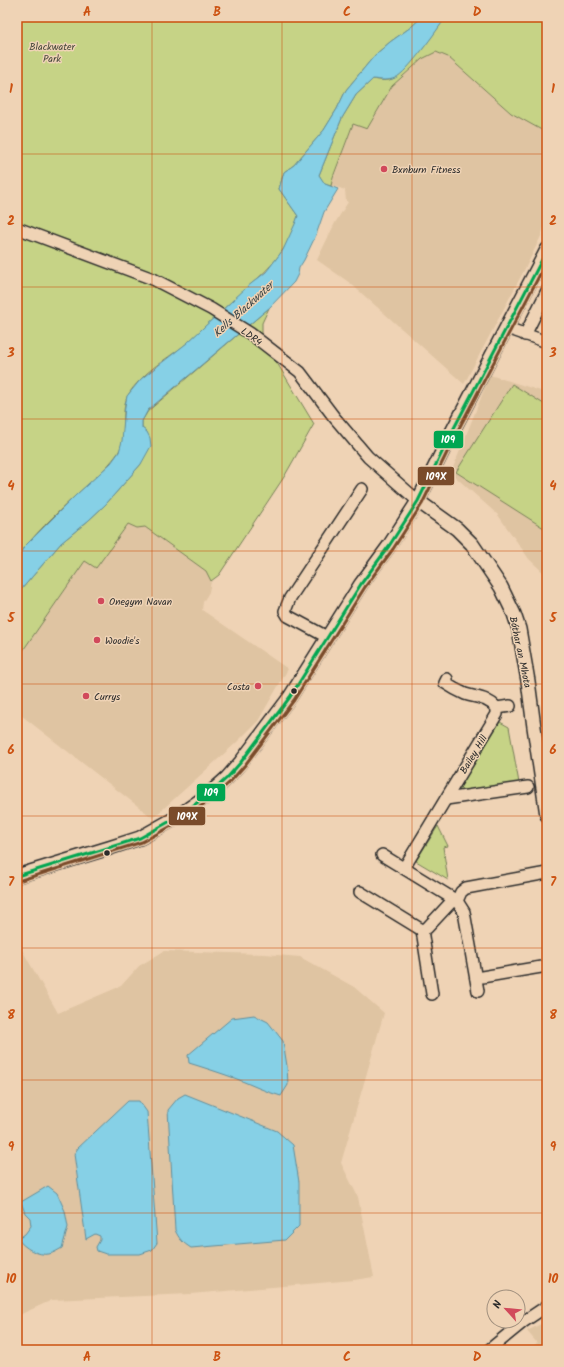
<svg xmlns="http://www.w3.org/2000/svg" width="564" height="1367" font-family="Kalam,sans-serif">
<rect width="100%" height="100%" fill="#efd3b5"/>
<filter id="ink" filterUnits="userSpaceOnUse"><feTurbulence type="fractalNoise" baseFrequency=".025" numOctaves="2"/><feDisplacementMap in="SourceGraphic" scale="8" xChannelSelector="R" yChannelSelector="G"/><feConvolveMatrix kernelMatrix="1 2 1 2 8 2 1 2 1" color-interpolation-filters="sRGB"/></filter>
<g filter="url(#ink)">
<!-- built -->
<g fill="#dfc4a2">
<polygon points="436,52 448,57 511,113 547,133 547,220 541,236 529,261 464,384 350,283 317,260 335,223 348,202 346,201 345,190 331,185 353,124 367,129 392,86 422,59"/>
<polygon points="490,375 547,393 547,576 529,559 498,515 451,473"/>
<polygon points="128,524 137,528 145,527 206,571 211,581 209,592 203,602 202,610 288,669 258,721 237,742 153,818 17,712 17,659 85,560 96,567"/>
<polygon points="17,941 58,1013 121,986 139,966 164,951 265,954 300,957 354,987 384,1013 341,1163 358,1197 374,1277 354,1280 190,1294 52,1300 17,1316"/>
<polygon points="547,1321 547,1350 529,1350 537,1343 527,1331"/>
</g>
<!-- green -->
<g fill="#c6d386" stroke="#787f58">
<path d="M17 17H422L411 27 390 42 375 55 346 90 337 109 324 130 294 165 284 172 279 189 298 216C285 260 262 274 230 303 215 316 201 331 186 344 171 356 153 366 140 380 136 384 130 391 127 397 120 413 128 439 118 453 106 470 90 482 75 496 55 515 33 535 17 558Z"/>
<path d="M446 17H543L547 33V133L511 113 448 57 436 52 422 59 392 86 367 129 353 124 333 177 331 186 324 184 319 175 342 118 356 95 373 79C378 80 385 81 389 80 404 78 436 30 446 17Z"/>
<polygon points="269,308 262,323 262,338 314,424 284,477 219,575 211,581 206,571 145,527 137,528 128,524 96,568 85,561 17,659 17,597 20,591 61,543 89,520 106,504 141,464 147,432 142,428 142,421 148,411"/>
<polygon points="512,384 547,406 547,530 456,472"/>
<polygon points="500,722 509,727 519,783 457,792"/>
<polygon points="438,826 448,846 443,847 448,880 416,861"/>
</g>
<!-- water -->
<g fill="#86d0e6" stroke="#628e9b">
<path d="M422 17H446C437 30 407 73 395 78 388 81 381 80 373 79L356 95 342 118 319 175 325 184 338 189 324 212 316 235 304 260 299 268 298 274 294 282 269 308 148 410 142 421V428L147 432 150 438 151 446 141 464 106 504 89 520 61 543 20 591 17 597V558L25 546 75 496 111 463 119 452 122 441 125 406 127 396 141 379 187 343 247 287 266 272 283 250 295 224 298 216 279 189 284 172 294 165 324 130 337 109 346 90 375 55 390 42 411 27Z"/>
<path d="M254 1015 268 1022 283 1041 287 1066 288 1085 281 1096C266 1092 252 1085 237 1079 221 1073 205 1068 189 1063L188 1055 232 1018Z"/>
<path d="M185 1094 277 1131 293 1145 299 1182V1226L285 1240 191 1248C183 1243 179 1239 175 1230L168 1110 178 1098Z"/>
<polygon points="128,1101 139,1101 147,1112 157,1243 152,1250 140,1254 106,1254 97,1251 96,1247 100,1240 100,1236 95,1234 86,1239 74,1154 78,1148"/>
<path d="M48 1186 57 1193 65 1211 68 1227 62 1248C58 1250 54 1253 49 1254 38 1256 24 1248 18 1239L25 1234 31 1226 30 1218 25 1213 21 1202Z"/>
</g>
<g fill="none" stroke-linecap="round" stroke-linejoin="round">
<!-- minor casing -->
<g stroke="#2b2b2b" stroke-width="14">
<g id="minor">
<polyline points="17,228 153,279 211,309 251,334 300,372 334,417 368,457 418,501"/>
<polyline points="507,328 547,342"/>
<polyline points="525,335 547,291"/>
<polyline points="327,637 288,616 285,611 290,598 362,489"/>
<polyline points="497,708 510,706"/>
<polyline points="446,799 528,787"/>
<polyline points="382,855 457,901 461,892 466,888 547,873"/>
<path d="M404 868 497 714V708C486 697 478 698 465 694 458 691 451 687 445 683L447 679"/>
<polyline points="360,892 422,930 427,928 454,899"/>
<polyline points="457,901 464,912 478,991"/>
<polyline points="422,930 432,994"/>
<polyline points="476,978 547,966"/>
<polyline points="489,1350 523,1322 547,1306"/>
</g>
</g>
<!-- major casing -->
<g stroke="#2b2b2b" stroke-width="16">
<g id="major">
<polyline points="418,501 457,529 472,544 501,587 514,614 519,629 528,681 534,727 547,815"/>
<polyline points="17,876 109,848 140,838 174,819 208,795 227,778 241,762 290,697 361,584 389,546 418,501 452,432 547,250"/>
</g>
</g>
<!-- minor -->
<use href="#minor" stroke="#efd3b5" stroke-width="11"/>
<!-- major -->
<use href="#major" stroke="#efd3b5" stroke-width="13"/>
<!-- bus-1 casing -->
<g stroke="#efd3b5" stroke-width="6">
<polyline id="bus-1" points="17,876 140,838 174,819 208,795 227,778 241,762 290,697 361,584 389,546 418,501 452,432 547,250"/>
</g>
<!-- bus-2 casing -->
<g stroke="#efd3b5" stroke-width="6">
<polyline id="bus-2" points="18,881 142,842 177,823 211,799 230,782 245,765 294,700 365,587 393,549 422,504 456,434 547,261"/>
</g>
<!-- bus-1 -->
<use href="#bus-1" stroke="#00a651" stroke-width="3"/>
<!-- bus-2 -->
<use href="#bus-2" stroke="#7a4b2a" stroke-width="3"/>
</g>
</g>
<!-- grid -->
<path fill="none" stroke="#cc5211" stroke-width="1" stroke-opacity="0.55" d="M152 17V1350M282 17V1350M412 17V1350M17 154H547M17 287H547M17 419H547M17 551H547M17 684H547M17 816H547M17 948H547M17 1080H547M17 1213H547"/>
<!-- markers -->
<g fill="#d1495b" stroke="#efd3b5" stroke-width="1.5">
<circle cx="384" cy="169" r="4"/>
<circle cx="101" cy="601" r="4"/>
<circle cx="97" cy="640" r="4"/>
<circle cx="258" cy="686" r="4"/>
<circle cx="86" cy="696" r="4"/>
</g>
<g fill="#2b2b2b" stroke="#efd3b5" stroke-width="1.5">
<circle cx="294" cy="691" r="3.5"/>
<circle cx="107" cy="853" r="3.5"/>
</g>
<g text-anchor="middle" stroke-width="3" stroke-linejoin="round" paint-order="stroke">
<!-- park labels -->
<g font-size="10" fill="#424439" stroke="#efd3b5">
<text x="52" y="50">Blackwater<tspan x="52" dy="12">Park</tspan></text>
</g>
<!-- poi labels -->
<g font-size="10" fill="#2b2b2b" stroke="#efd3b5" text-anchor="start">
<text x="392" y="173">Bxnburn Fitness</text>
<text x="109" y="605">Onegym Navan</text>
<text x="105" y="644">Woodie's</text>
<text x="250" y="690" text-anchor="end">Costa</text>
<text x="94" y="700">Currys</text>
</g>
<!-- street labels -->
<g font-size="10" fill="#2b2b2b" stroke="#efd3b5">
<text transform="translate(252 336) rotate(35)" y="4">LDR4</text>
<text transform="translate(521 652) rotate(78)" y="4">Bóthar an Mhota</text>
<text transform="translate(473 754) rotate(-59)" y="4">Bailey Hill</text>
</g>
<!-- water labels -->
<g font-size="11" font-style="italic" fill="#394447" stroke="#efd3b5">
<text transform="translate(243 309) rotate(-42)" y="4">Kells Blackwater</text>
</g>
</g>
<g stroke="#efd3b5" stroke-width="1.5">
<rect x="433" y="430" width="31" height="19" rx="4" fill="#00a651"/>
<rect x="417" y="466" width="38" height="20" rx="4" fill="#7a4b2a"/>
<rect x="196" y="783" width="30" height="19" rx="4" fill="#00a651"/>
<rect x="168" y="806" width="38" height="20" rx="4" fill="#7a4b2a"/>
</g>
<g font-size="11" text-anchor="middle" font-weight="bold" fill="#fff">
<text x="448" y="443">109</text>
<text x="436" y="480">109X</text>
<text x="211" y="796">109</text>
<text x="187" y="820">109X</text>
</g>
<!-- margin -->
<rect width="564" height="1367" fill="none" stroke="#efd3b5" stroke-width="44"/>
<!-- north arrow -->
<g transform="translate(506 1309) rotate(297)"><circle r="19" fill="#efd3b5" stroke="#a1907e"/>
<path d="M0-3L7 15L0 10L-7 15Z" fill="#d1495b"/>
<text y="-6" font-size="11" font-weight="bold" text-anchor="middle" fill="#2b2b2b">N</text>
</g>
<rect x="22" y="22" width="520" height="1323" fill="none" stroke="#cc5211" stroke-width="1.5"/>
<g font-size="13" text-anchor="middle" font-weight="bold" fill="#cc5211">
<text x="87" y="16">A</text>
<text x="217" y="16">B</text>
<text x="347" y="16">C</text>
<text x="477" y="16">D</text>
<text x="11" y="93">1</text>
<text x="553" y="93">1</text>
<text x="11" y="225">2</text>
<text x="553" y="225">2</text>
<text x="11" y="357">3</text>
<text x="553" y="357">3</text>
<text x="11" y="490">4</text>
<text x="553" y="490">4</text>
<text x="11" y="622">5</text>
<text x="553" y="622">5</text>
<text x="11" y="754">6</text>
<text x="553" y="754">6</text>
<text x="11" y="886">7</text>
<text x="553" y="886">7</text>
<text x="11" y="1019">8</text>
<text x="553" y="1019">8</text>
<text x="11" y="1151">9</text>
<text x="553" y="1151">9</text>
<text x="11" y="1283">10</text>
<text x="553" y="1283">10</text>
<text x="87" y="1361">A</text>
<text x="217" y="1361">B</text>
<text x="347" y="1361">C</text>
<text x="477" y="1361">D</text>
</g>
</svg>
